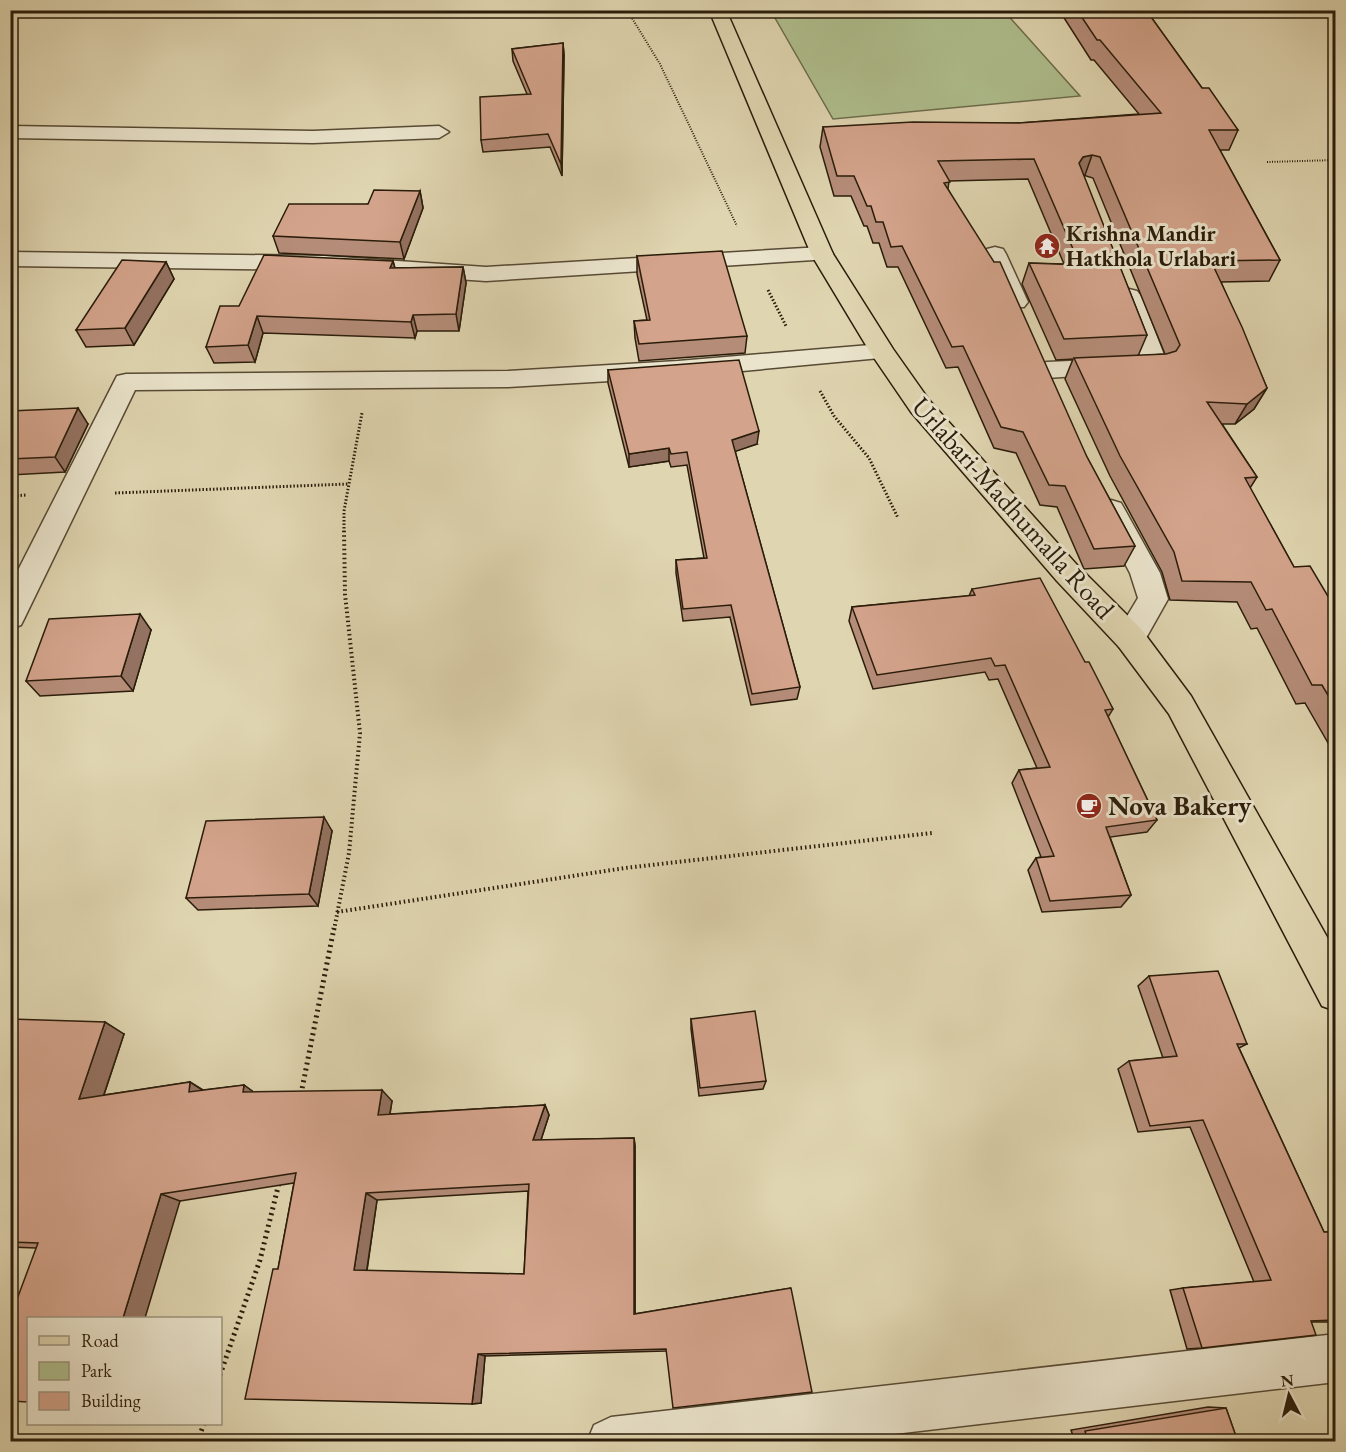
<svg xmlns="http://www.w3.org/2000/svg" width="1346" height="1452" font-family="'EB Garamond',serif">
<rect width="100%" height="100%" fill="#dfd5b0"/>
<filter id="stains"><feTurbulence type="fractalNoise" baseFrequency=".00333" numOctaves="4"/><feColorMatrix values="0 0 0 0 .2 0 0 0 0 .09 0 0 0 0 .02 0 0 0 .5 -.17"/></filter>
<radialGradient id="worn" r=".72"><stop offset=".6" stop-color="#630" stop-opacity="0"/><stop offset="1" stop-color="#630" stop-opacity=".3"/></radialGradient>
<!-- green -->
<polygon fill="#afbe8d" stroke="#6c6d4c" stroke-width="1.5" points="771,11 1004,11 1080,96 833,119"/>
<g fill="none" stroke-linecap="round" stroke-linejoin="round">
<!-- minor casing -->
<g stroke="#574a34" stroke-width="3">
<g id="minor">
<polygon points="10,126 313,131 439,126 449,132 439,138 313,143 10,138"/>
<polygon points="822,247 830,249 833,254 830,259 486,281 324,270 10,266 10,252 324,256 486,267"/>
<polygon points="995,247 1003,249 1006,254 1028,302 1024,307 1008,307 1004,302 984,254 987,249"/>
<polygon points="1129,289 1137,291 1141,296 1168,365 1165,370 1047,378 1038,376 1035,370 1038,364 1047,362 1141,358 1117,296 1121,291"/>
<polygon points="882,344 891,347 894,352 891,357 678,377 508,387 135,390 25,617 21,625 10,629 10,586 117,376 126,374 508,371 678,361"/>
<polygon points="1111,500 1121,503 1125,510 1160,573 1168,599 1141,647 1130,650 1119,647 1114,638 1138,598 1130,573 1097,510 1101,503"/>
<polygon points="1336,1334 1336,1382 826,1442 587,1442 594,1425 611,1417"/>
</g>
</g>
<!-- major casing -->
<g stroke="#2a1c0a" stroke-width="3">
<polygon id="major" points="709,10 726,10 833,254 893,349 929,400 1077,565 1141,629 1191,696 1336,953 1336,1011 1322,1006 1169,714 1119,647 1057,581 911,412 870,352 811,254"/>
</g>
<!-- path-far3 -->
<g stroke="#2a1c0a" stroke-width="2" stroke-dasharray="1 1.5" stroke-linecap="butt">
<polyline points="627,10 660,64 737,226"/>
<polyline points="1267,162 1336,160"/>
</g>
<!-- path-far2 -->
<g stroke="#2a1c0a" stroke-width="3" stroke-dasharray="1.5 2" stroke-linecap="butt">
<polyline points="768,290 786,326"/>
<polyline points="820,391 834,416 869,458 898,518"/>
<polyline points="115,493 348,484"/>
<polyline points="10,496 27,495"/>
<polyline points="344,532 344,511 362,413"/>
</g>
<!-- path-far1 -->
<g stroke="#2a1c0a" stroke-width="4" stroke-dasharray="1.5 3" stroke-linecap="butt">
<polyline points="337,912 625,868 932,833"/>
<polyline points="334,930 349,853 360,733 345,594 344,531"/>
</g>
<!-- path -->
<g stroke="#2a1c0a" stroke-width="5" stroke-dasharray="2 4" stroke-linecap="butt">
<polyline points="301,1094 334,928"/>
<polyline points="220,1375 260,1260 279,1183"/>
<polyline points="197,1442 204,1424"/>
</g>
<!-- minor -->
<use href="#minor" fill="#eae4cc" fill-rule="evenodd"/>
<!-- major -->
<use href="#major" fill="#dfd5b0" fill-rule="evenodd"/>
</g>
<!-- wall -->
<g fill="#b58c78" stroke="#2a1c0a" stroke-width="1.5" fill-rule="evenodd">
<path d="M1059 10H1146L1202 88 1238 130 1229 150H1220L1280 260 1269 281 1221 282 1267 388 1254 409 1235 424H1222L1257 477 1250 488 1294 567 1335 608V755L1305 703 1296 704 1257 628 1251 629 1237 602 1170 600 1162 572 1110 476 1065 379 1073 359 1056 360 1022 284 1029 263 1064 264 1028 179 949 181 948 189 1087 457 1135 546 1124 566 1084 569 1057 507 1040 505 1016 453 994 448 958 367 946 368 898 267H887L879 243H873L867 226H864L851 196H834L820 147 823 127 1019 123 1139 114 1094 60H1091ZM1083 175 1093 178 1165 354 1138 356 1147 335Z"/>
<polygon points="563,43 564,55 562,176 550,147 483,152 481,140 527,94 513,61 512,49"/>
<polygon points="420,191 423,208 404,259 279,253 273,236 368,204"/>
<polygon points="637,256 747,336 745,353 639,361 635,338 634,321 647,320 637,274"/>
<polygon points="393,261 395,268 463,267 466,283 459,331 417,331 415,338 263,333 255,362 214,363 206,347 239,306"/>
<polygon points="166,262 174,279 134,345 86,347 76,330"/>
<polygon points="608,370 757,444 735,451 800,687 797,699 751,705 730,617 683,621 676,573 676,560 704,558 687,465 671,467 669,461 629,467 608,383"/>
<polygon points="10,411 88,424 65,472 10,475"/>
<polygon points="972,589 1085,662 1113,709 1108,717 1157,820 1147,832 1110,837 1131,895 1121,907 1042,912 1028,870 1036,858 1041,857 1012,783 1019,770 1037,768 998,679 989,680 985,672 873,689 849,621 852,607 969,596"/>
<polygon points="151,630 133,691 40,696 26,681"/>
<polygon points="332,831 318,906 198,910 186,898"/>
<polygon points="1149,976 1247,1044 1239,1048 1324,1232 1335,1232 1335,1322 1312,1322 1202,1348 1187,1349 1170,1290 1183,1288 1254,1282 1190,1127 1138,1132 1118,1069 1129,1061 1163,1058 1138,986"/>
<path d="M10 1019 124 1034 104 1095 190 1082 203 1090 244 1085 253 1092 392 1101 390 1114 545 1105 549 1115 541 1140 634 1138 635 1146V1314L791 1288 666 1351 485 1356 481 1403 472 1404 278 1269 294 1183 180 1201 36 1248 10 1247ZM528 1191 524 1274 367 1271 377 1200Z"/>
<polygon points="691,1019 766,1081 763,1089 699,1096 691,1029"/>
<polygon points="1208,1407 1226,1408 1238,1442 1075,1442 1071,1430"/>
</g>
<!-- shaded-wall -->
<g fill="#947261" stroke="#2a1c0a" stroke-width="1.5">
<polygon points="563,43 564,55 562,176 561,164"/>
<polygon points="1092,155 1085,175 1076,177 1079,163 1083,157"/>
<polygon points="420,191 423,208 404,259 400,242"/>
<polygon points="393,261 397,277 390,268"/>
<polygon points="166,262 174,279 134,345 125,328"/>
<polygon points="463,267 466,283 459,331 456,314"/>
<polygon points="413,315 417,331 415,338 411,322"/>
<polygon points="257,316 263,333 255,362 248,345"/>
<polygon points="1267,388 1254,409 1235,424 1247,404"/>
<polygon points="78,408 88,424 65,472 55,457"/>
<polygon points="759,431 757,444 731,453 732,440"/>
<polygon points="669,448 669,461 629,467 629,454"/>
<polygon points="140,614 151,630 133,691 121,676"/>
<polygon points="324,817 332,831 318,906 309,894"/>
<polygon points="105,1022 124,1034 99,1109 79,1099"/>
<polygon points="190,1082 207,1093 189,1092"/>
<polygon points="244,1085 259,1096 243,1092"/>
<polygon points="382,1090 392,1101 388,1124 378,1115"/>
<polygon points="545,1105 549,1115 538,1149 533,1140"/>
<polygon points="634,1138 635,1146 635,1317 634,1314"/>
<polygon points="366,1193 377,1200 366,1275 354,1270"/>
<polygon points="161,1194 180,1201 145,1318 123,1318"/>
<polygon points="478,1354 485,1356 481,1403 472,1404"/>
</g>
<!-- building -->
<g fill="#d3a38b" stroke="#2a1c0a" stroke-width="1.5" fill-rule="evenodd">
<polygon points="1077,10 1146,10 1202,88 1209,88 1238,130 1209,130 1280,260 1211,261 1242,327 1267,388 1247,404 1207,402 1257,477 1245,478 1294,567 1310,566 1335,608 1335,707 1322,685 1312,685 1272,609 1266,610 1251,582 1182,581 1174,552 1120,456 1074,358 1166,354 1176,351 1180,345 1100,157 1092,155 1083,157 1079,163 1147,335 1064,339 1029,263 1080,265 1034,159 938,161 950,182 944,183 994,262 1000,262 1087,457 1135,546 1094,549 1065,486 1049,485 1023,432 1001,427 963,346 952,347 902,246 891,247 883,222 876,222 871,206 867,206 854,176 837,176 823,127 913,122 1019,123 1161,113 1100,40 1097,40"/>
<polygon points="563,43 561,164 548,134 481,140 480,97 531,94 512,49"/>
<polygon points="374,190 420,191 400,242 273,236 289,204 368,204"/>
<polygon points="722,251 747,336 639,344 634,321 650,320 637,256"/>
<polygon points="264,255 393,261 390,268 463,267 456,314 413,315 411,322 257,316 248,345 206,347 220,306 239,306"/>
<polygon points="122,260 166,262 125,328 76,330"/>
<polygon points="739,360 759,431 732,440 800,687 752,694 731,605 683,609 676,560 707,558 687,452 671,454 669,448 629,454 608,370"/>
<polygon points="78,408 55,457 10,459 10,411"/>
<polygon points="1040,578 1085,662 1089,662 1113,709 1105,710 1157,820 1106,827 1131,895 1050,901 1036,858 1054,856 1019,770 1050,767 1005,665 995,666 991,658 877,675 852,607 975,595 972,589"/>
<polygon points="140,614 121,676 26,681 49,619"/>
<polygon points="324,817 309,894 186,898 206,821"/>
<polygon points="1218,971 1247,1044 1237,1044 1324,1232 1335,1232 1335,1320 1311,1321 1316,1335 1202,1348 1183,1288 1271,1280 1203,1120 1150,1126 1129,1061 1177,1056 1149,976"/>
<polygon points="755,1011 766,1081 700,1088 691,1019"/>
<path d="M10 1019 105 1022 79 1099 190 1082 189 1092 244 1085 243 1092 382 1090 378 1115 545 1105 533 1140 634 1138V1314L791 1288 812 1392 673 1408 666 1349 478 1354 472 1404 245 1399 273 1269H278L296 1173 161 1194 123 1318H28V1402L10 1401V1318L38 1243 10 1242ZM529 1184 524 1274 354 1270 366 1193Z"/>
<polygon points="1226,1408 1238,1442 1088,1442 1085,1431"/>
</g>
<!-- icons -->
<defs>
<g id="temple-disc" transform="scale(1.35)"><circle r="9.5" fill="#8f2418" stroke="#eae4cc"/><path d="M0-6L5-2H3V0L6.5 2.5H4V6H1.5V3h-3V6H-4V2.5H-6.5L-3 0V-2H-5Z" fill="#fff"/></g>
<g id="cafe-disc" transform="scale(1.35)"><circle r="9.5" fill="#8f2418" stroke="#eae4cc"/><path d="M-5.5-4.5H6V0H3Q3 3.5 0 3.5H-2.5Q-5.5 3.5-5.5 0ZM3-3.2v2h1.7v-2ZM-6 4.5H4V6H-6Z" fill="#fff"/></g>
</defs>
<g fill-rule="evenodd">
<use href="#temple-disc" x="1047" y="246"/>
<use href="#cafe-disc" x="1089" y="806"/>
</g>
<g text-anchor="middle" stroke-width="6" stroke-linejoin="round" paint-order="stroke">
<!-- far-poi labels -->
<g font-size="22" font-weight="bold" fill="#2a1c0a" stroke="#eae4cc" text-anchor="start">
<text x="1066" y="241">Krishna Mandir<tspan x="1066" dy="25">Hatkhola Urlabari</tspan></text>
</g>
<!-- street labels -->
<g font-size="27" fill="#2a1c0a" stroke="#eae4cc">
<text transform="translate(1013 508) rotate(48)" y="9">Urlabari-Madhumalla Road</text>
</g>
<!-- poi labels -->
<g font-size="27" font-weight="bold" fill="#2a1c0a" stroke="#eae4cc" text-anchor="start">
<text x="1108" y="815">Nova Bakery</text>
</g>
</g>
<!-- margin -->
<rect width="1346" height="1452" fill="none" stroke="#dfd5b0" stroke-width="36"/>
<rect x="12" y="12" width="1322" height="1428" fill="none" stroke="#2a1c0a" stroke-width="3"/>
<rect x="18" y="18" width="1310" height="1416" fill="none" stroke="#2a1c0a" stroke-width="1.5"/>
<!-- legend -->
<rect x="27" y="1317" width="195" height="108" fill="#eae4cc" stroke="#9d947e" stroke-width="1.5"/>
<rect x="39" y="1336" width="30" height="9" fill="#dfd5b0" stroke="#9d947e" stroke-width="1.5"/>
<text x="81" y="1347" font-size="18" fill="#2a1c0a">Road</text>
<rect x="39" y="1362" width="30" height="18" fill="#afbe8d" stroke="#9d947e" stroke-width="1.5"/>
<text x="81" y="1377" font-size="18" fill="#2a1c0a">Park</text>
<rect x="39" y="1392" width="30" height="18" fill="#d3a38b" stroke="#9d947e" stroke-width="1.5"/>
<text x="81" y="1407" font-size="18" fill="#2a1c0a">Building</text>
<!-- north arrow -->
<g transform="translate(1289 1395) rotate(353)" stroke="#eae4cc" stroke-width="4.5" paint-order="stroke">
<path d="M0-4.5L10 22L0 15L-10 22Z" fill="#2a1c0a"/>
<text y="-9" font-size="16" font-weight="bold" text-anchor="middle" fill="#2a1c0a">N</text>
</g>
<rect width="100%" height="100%" filter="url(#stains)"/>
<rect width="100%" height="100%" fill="url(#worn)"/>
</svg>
